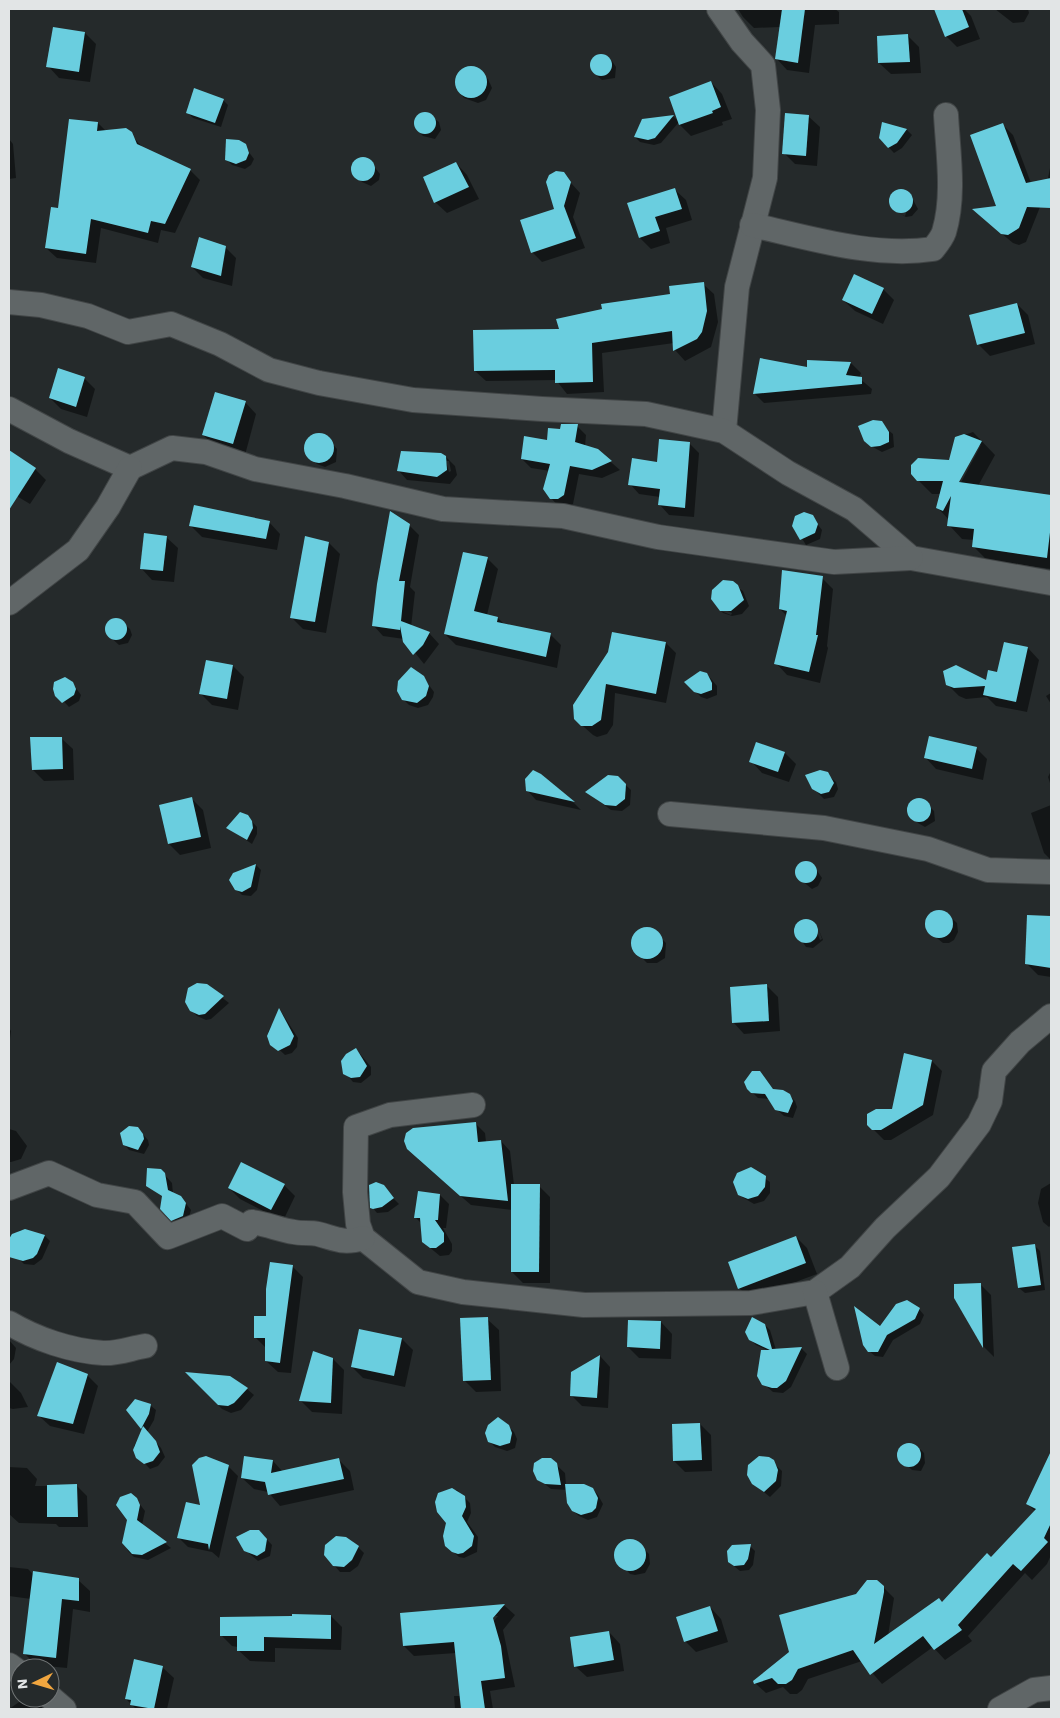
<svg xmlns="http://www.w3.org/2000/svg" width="1060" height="1718" font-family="'Work Sans',sans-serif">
<rect width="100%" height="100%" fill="#252a2b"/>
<!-- shadow -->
<g fill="#0007" fill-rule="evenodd">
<polygon points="738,9 835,9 839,12 839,24 815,25 809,73 787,70 776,58 780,27 754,28 743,17"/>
<polygon points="948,9 964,9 971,16 980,39 957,47 946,36 937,13"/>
<polygon points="995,9 1028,9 1029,13 1024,22 1013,23"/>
<polygon points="85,33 96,44 90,82 59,78 48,66"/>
<polygon points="908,36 919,47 921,73 891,74 879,63"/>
<polygon points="598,56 606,56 612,61 616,67 615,78 602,80 596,75 590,64"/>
<polygon points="474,68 488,79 492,88 486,100 478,103 464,98 459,92 458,77 464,69"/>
<polygon points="711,82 722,94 732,119 722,122 723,125 691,136 680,125 670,98"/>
<polygon points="223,100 228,105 221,127 193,118 187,112"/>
<polygon points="427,113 439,122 441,130 435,139 423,136 418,131 415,122 418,115"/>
<polygon points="808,116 820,127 817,166 795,164 784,153"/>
<polygon points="674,117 679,122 661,143 654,145 640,142 635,137 642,120"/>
<polygon points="98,123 106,131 128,131 143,148 190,170 200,180 175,233 161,230 158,243 101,228 96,263 57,258 46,248 59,210"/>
<polygon points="882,123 907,130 912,135 902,148 894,153 880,138"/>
<polygon points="1003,125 1013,135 1040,207 1026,242 1019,245 1013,243 984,219 998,207"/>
<polygon points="9,139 13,144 16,178 9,179"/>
<polygon points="242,143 254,159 251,165 245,169 232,165 226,159"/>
<polygon points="361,159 368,159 380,174 379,180 371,186 362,182 353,170 355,163"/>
<polygon points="456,163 467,175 479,199 447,213 435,202"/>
<polygon points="1051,163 1051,181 1048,178"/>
<polygon points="563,174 580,193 573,217 585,248 542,262 532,252 555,210 547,186 548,179"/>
<polygon points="674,189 686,200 692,220 666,228 670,243 651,249 640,238"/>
<polygon points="900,190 907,192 912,198 918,209 912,216 906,217 899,213 905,216 906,213 893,208 890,200 894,193"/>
<polygon points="225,247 236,258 232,286 203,278 192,267"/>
<polygon points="703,284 714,294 718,322 711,347 685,361 675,350 674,343 602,353 604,392 567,394 556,380 486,381 475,371 603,310 671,295"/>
<polygon points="883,289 894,300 883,324 855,311 843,300"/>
<polygon points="1017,304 1028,315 1035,344 990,356 978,344"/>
<polygon points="808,362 851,363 861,373 859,378 872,389 871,394 764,403 754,393 808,369"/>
<polygon points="84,378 95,389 87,417 61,409 50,398"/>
<polygon points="245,402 256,414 245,455 215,446 203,435"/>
<polygon points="877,421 893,434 894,447 882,452 871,446"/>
<polygon points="577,426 586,435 585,446 597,450 620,470 602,478 579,474 573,504 568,508 560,508 551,498 550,471 531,468 522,459 560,431"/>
<path d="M973 432 995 455 978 486 1051 496V569L987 560 973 546 974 540 962 539 949 525V520L937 507 941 494H932L918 480 950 461 956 438ZM981 445 958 488 955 487 977 447Z"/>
<polygon points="316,434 325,436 337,449 336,462 325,467 317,464 311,459 305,447 308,439"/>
<polygon points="689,443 699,453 694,517 669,515 660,505 660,497 639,494 630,484"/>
<polygon points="10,452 35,469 46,480 30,504 15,495 9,507"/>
<path d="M446 457 455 466 457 475 450 484 407 480 399 471ZM446 461H449L451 471 449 472Z"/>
<polygon points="812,517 822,530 820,539 806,545 794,526"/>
<polygon points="269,522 280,534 277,550 202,537 191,526"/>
<polygon points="409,525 419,535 410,587 415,592 411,627 429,633 439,644 424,664 404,639 383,636 373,625"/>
<polygon points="166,537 178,548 174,582 152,580 141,568"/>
<polygon points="329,543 340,554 326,633 303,629 292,618"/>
<polygon points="487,558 498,569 487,615 498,618 505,625 550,634 561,645 557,668 456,645 445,634"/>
<polygon points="822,578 833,589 827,646 828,648 820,683 787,675 776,663 787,616 780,609"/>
<polygon points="728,581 743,591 749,606 742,614 732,616 723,613 721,611 731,615 732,613 718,607 712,599 716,586"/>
<polygon points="118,619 130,629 132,635 128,643 119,645 108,635 107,625 111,620"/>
<polygon points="613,633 666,643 676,653 666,703 615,693 613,725 607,734 597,737 593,735 575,719 573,710 609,653"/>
<polygon points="1028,648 1039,660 1027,712 996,706 987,697 966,699 959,696 947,684 987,681"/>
<polygon points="233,666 244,677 238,710 212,705 201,694"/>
<polygon points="707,674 717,686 717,695 707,699 701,697 686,682"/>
<polygon points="423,677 434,692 433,697 428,705 418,708 409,705 403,699"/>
<polygon points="70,680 81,695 79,701 69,707 55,692"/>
<polygon points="1051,693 1051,704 1046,696"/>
<polygon points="61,738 73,749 74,780 44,781 33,770"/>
<polygon points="976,748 987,759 983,780 936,769 925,757"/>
<polygon points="785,753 796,764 789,782 762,773 751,761"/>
<polygon points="1051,771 1051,786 1048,777"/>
<polygon points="824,772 836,782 838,789 834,797 824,799 813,788"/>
<polygon points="540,775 574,803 581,810 536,800 527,790"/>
<polygon points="617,777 631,790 630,805 622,811 611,810 587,792"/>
<polygon points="192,799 203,810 211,848 180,855 169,844"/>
<polygon points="922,799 934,811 935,821 925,827 918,823 909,811 911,803"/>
<polygon points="1051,805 1051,860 1044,853 1031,813"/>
<polygon points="247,816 257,827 257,834 252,844 228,828"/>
<polygon points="805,862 811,862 822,878 818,886 812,889 796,876 797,866"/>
<polygon points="256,865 261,870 257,890 251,896 242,895 236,889 237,872"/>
<polygon points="944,911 957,923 958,932 954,940 949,943 943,943 927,930 926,921 932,912"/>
<polygon points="1028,916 1051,917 1051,977 1038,975 1026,963"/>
<polygon points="806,920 814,924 820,940 822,939 818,928 823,940 813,948 806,947 795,931 798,923"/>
<polygon points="644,929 653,930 666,943 665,958 657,963 647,963 635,951 633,937"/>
<polygon points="206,985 229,1003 211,1019 206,1020 197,1016 191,1010"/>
<polygon points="767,986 778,997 780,1031 744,1034 733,1022"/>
<polygon points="280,1010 298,1038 297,1047 292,1053 285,1055 269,1040 268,1032"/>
<polygon points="9,1028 11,1031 9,1046"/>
<polygon points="356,1049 371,1067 371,1075 361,1083 353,1082 342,1069 342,1061"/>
<polygon points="932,1061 942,1071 933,1115 891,1140 884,1140 868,1124 893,1110"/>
<polygon points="760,1073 774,1090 789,1095 795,1101 797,1107 793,1118 784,1116 773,1106 769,1099 758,1098 752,1092"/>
<polygon points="475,1123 485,1133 486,1142 501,1141 510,1151 514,1185 539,1186 550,1197 550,1283 523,1283 512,1272 512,1210 471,1205 418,1159"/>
<polygon points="9,1129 16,1131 27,1146 21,1159 11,1162 9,1162"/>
<polygon points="138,1129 148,1140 149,1145 144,1154 129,1150 124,1144"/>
<polygon points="751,1169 770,1182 770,1193 764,1201 754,1204 742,1197 734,1182 742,1171"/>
<polygon points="161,1171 172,1183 173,1194 181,1197 191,1210 188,1221 179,1225 162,1208 163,1197 147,1185"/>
<polygon points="1051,1183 1051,1225 1049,1227 1043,1222 1038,1203 1041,1189"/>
<polygon points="379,1184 399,1204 388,1212 377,1213 372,1207"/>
<polygon points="284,1185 295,1196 283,1221 240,1199 229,1188"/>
<polygon points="440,1195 449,1204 446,1228 443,1228 452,1244 452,1251 449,1255 440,1256 423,1242 422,1224 416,1218"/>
<polygon points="21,1230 45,1236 50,1241 42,1259 34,1265 24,1264 11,1251 9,1252 9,1238"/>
<polygon points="796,1237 807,1248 817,1274 750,1299 739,1288"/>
<polygon points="1034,1245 1040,1251 1045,1290 1025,1293 1019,1288"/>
<polygon points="292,1266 303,1277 291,1373 278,1372 266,1361 267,1349 256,1338"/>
<polygon points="980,1284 991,1295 994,1357 984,1347 956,1297"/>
<polygon points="919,1309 924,1315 920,1324 893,1340 883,1357 875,1356 869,1351 880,1328"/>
<polygon points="487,1319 499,1330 501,1391 476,1392 465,1381"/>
<polygon points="661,1322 672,1334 671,1359 639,1358 628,1347"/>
<polygon points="765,1325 770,1330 776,1350 802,1349 807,1354 791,1387 783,1393 773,1392 766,1386 769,1351 756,1345 750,1339"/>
<polygon points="402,1339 413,1350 405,1387 363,1378 352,1367"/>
<polygon points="9,1340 16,1348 14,1359 9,1365"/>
<polygon points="600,1356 610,1367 608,1408 582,1406 571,1395"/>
<polygon points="333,1359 344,1370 342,1414 312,1412 300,1400"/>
<polygon points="188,1374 247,1389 254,1395 241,1410 231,1413 222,1409"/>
<polygon points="87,1375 98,1386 84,1434 50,1426 38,1415"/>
<polygon points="9,1381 21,1393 28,1407 13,1409 9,1408"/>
<polygon points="150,1405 156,1410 154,1420 147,1432 161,1448 165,1457 158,1466 150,1469 135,1453 134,1446 143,1429 127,1410"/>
<polygon points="700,1424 711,1435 712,1471 685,1472 674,1461"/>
<polygon points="508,1426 514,1432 517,1439 515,1448 507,1451 495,1447 489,1441"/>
<polygon points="905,1446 918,1447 924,1453 925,1463 921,1471 912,1470 899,1458 901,1448"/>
<polygon points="550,1459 565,1473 566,1485 593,1489 598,1495 603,1504 597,1517 588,1520 579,1516 573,1511 567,1490 551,1489 541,1481"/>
<polygon points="769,1459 782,1471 781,1486 770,1497 753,1483"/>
<polygon points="339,1460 350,1471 354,1490 280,1506 268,1492 254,1489 242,1478 273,1461 283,1472"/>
<polygon points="228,1466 238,1476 219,1558 212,1552 188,1547 179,1538"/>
<polygon points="9,1467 27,1468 37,1479 35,1486 77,1486 87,1496 88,1527 59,1527 56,1524 19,1523 9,1514"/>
<polygon points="1042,1473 1051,1477 1051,1555 1047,1564 1032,1580 1025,1573 968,1636 972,1641 945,1660 933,1647 882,1684 862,1661 808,1679 802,1690 797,1694 790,1694 783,1687 766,1693 755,1683 856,1595 877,1581 894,1598 888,1636 943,1603 991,1559 1035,1511 1027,1504"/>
<polygon points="457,1490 470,1503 471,1513 467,1522 478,1537 477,1552 464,1558 459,1557 446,1545 448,1523 439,1494 443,1491"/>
<polygon points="136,1499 145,1511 142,1525 171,1548 148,1560 134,1557 128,1551 123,1538"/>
<polygon points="261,1533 272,1545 270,1556 258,1561 245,1550"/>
<polygon points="636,1541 649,1554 650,1564 645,1573 635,1575 630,1574 616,1558 617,1549 623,1542"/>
<polygon points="750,1546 755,1551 753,1565 749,1570 740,1571 729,1562"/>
<polygon points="358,1547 364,1553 358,1566 350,1572 340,1572 334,1565"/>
<polygon points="9,1567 28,1569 34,1575 78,1580 90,1591 90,1612 73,1609 67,1668 36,1665 25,1654 31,1599 9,1596"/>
<path d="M505 1606 515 1615 503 1630 515 1687 490 1691 493 1709H455L454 1696H461L456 1653 414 1656 404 1646 402 1614ZM495 1616H498L491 1624 489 1623Z"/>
<polygon points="710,1607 721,1619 728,1642 696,1652 685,1641"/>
<polygon points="331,1616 342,1627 341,1650 275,1648 275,1662 250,1661 238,1650 238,1647 232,1646 221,1635"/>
<polygon points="609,1632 620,1644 624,1671 587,1677 575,1666"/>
<polygon points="162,1667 174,1678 167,1709 136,1709 126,1699"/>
<polygon points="25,1698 36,1698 45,1709 9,1709"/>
</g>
<!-- building -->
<g fill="#6acedf">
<polygon points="782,9 805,9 798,63 775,59"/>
<polygon points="934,9 962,9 969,27 945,37"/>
<polygon points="53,27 85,32 79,72 46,67"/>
<polygon points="908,34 910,62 878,63 877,36"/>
<circle cx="601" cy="65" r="11"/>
<circle cx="471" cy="82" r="16"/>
<polygon points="711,81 721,107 712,111 713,113 679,125 669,97"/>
<polygon points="194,88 224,99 215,123 186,113"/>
<circle cx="425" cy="123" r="11"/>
<polygon points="785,113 809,115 806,156 782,154"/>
<polygon points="674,115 655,138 648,140 634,137 642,119"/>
<polygon points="69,119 98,122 97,131 126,128 132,132 137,144 191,169 165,224 151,221 148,233 91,219 86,254 45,248 51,207 58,208"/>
<polygon points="882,122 907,129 897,143 888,148 879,138"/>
<polygon points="1003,123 1026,183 1051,178 1051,208 1027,207 1019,228 1008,235 1001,234 972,209 996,206 970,135"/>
<polygon points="226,139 239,140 246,144 249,153 246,160 236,164 225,160"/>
<circle cx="363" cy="169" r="12"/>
<polygon points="456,162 469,187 434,203 423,177"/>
<polygon points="556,171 564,172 571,182 564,206 576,238 531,253 520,220 554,209 546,182 549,175"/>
<polygon points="675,188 682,209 655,217 660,231 639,238 627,203"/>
<circle cx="901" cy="201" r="12"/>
<polygon points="199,237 226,246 221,276 191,267"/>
<polygon points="854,274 884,288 872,314 842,300"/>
<polygon points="704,282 707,311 702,332 697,339 673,351 672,331 592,343 593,382 555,383 555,370 474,371 473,330 559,329 556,319 602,309 601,304 670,294 669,286"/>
<polygon points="1017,303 1025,333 977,345 969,315"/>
<polygon points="760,358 807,367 807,360 851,362 846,375 862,377 862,384 753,394"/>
<polygon points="58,368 85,377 76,407 49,398"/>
<polygon points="215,392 246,401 233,444 202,435"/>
<polygon points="873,420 882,421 889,432 889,442 880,446 871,447 864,441 858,426"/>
<polygon points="561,424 578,424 575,442 598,449 612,461 592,470 570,466 564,495 558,499 550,499 543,489 550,464 521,459 524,436 547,440 548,428 560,429"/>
<circle cx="319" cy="448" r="15"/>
<polygon points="964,434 982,441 959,482 1051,495 1051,524 1047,558 972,547 974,529 947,526 951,496 943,511 936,508 943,481 917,481 911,474 911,465 918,458 949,460 955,437"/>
<polygon points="659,439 690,442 685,508 658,505 660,489 628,485 632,458 657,462"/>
<polygon points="9,450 36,468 9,510"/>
<polygon points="401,451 441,453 446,456 447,470 437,477 397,471"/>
<polygon points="194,505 270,521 266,539 189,526"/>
<polygon points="390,511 410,524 399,581 405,581 401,621 430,632 423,645 413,655 403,642 400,626 400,630 372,626 377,584"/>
<polygon points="804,512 813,515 818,524 815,533 800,540 792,526 795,516"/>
<polygon points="144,533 167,536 163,571 140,569"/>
<polygon points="305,536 329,542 315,622 290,618"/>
<polygon points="463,552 488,557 474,611 498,617 497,622 551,633 546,657 444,634"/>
<polygon points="782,570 823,576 816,635 818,635 809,672 774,664 787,611 779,609"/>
<polygon points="723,580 733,581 738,585 744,600 731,611 720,611 711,599 712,590"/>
<circle cx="116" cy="629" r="11"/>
<polygon points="612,632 666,642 656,694 606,684 601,720 592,726 581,726 574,719 573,705 608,652"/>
<polygon points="1004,642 1028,647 1016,702 983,695 985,686 954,688 946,685 943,671 956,665 986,680 988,670 997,672"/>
<polygon points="206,660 233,665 227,699 199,694"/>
<polygon points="411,667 424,676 429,686 426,696 417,703 402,700 397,691 398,681"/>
<polygon points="700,671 707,673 712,683 712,690 701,694 694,692 684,682"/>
<polygon points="65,677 73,682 76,689 74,695 62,703 55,696 53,689 54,682"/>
<polygon points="929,736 977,747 972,769 924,758"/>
<polygon points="30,737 62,737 63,769 32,770"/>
<polygon points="756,742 785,752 778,772 749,762"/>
<polygon points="533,770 541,774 575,802 526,791 525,779"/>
<polygon points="820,770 828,772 834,783 829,792 821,794 812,789 805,775"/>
<polygon points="608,775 618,776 626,784 625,799 616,806 605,805 585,792"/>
<polygon points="192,797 201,837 168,844 159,805"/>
<circle cx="919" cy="810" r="12"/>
<polygon points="240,812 248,815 252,821 253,828 247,840 226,828"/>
<circle cx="806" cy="872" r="11"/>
<polygon points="256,864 251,887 242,892 235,890 229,880 233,873"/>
<circle cx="939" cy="924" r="14"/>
<polygon points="1027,915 1051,916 1051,968 1025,964"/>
<circle cx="806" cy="931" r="12"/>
<circle cx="647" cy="943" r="16"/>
<polygon points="197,983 207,984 224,996 205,1014 199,1015 190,1011 185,1002 188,988"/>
<polygon points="767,984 769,1021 732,1023 730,987"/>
<polygon points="279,1008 294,1036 290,1045 278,1051 270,1045 267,1036"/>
<polygon points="356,1048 367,1066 360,1077 351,1078 343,1074 341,1061 346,1054"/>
<polygon points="904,1053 932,1060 923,1105 881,1130 872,1130 867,1125 867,1114 876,1109 892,1109"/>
<polygon points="752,1071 760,1071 773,1089 783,1090 790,1094 793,1101 788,1113 775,1110 765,1094 751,1093 747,1089 744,1082"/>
<polygon points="476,1122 478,1142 501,1140 508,1201 460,1196 407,1149 404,1141 406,1133 413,1128"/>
<polygon points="129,1126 138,1127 143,1134 144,1139 138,1150 123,1145 120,1133"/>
<polygon points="241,1162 285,1184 271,1210 228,1188"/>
<polygon points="751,1167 766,1176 765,1187 758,1196 748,1199 738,1195 733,1182 737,1173"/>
<polygon points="147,1168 161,1169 165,1173 168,1190 181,1196 186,1203 183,1216 171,1221 160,1209 162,1196 146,1186"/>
<polygon points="376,1182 384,1185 394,1198 382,1207 373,1209 370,1208 369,1185"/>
<polygon points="511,1184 540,1184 539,1272 511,1272"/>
<polygon points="418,1191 440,1194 438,1220 435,1220 444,1233 444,1242 436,1248 430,1248 422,1242 420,1218 414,1218"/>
<polygon points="25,1229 45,1235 37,1254 33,1258 23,1261 9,1257 9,1239 12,1234"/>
<polygon points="796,1236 806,1263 738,1289 728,1262"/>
<polygon points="1035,1244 1041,1285 1018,1288 1012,1247"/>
<polygon points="270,1262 293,1265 280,1363 265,1361 265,1338 254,1338 254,1316 266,1316 266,1289"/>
<polygon points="981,1283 983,1348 954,1298 954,1284"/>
<polygon points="907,1300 920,1308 915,1319 887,1335 878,1352 868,1352 863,1345 854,1306 880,1326 896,1304"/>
<polygon points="488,1317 491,1380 463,1381 460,1318"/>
<polygon points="752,1317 765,1324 772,1349 802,1347 786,1381 777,1388 772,1388 762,1385 757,1376 761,1350 770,1350 749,1340 745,1332"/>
<polygon points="628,1320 661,1321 660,1349 627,1347"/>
<polygon points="359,1329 402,1338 394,1376 351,1367"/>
<polygon points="313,1351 333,1358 331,1403 299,1401"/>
<polygon points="600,1355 597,1398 570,1396 571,1372"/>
<polygon points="57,1362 88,1374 73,1424 37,1416"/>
<polygon points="185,1372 230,1376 248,1388 234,1403 228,1406 218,1405"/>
<polygon points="135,1399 151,1404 149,1414 141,1429 126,1410"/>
<polygon points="498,1417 509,1425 512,1433 510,1443 500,1446 488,1442 485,1433 488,1425"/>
<polygon points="700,1423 702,1460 673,1461 672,1424"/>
<polygon points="143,1426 156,1441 160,1452 153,1461 144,1464 136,1458 133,1450"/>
<circle cx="909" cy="1455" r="12"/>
<polygon points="1051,1451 1051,1523 1044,1538 1048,1542 1021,1571 1013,1564 958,1625 962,1630 934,1650 923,1636 870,1675 853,1650 798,1669 792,1680 786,1684 778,1684 772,1678 754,1684 753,1681 789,1652 779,1615 856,1594 867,1580 877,1580 884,1586 884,1592 874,1644 939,1598 942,1602 987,1553 991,1557 1036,1509 1026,1504"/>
<polygon points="206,1456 229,1465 209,1550 208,1544 177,1538 186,1502 200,1505 192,1465 199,1458"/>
<polygon points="244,1456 273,1460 271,1473 339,1458 344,1479 268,1495 265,1482 241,1478"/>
<polygon points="759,1456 769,1457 774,1460 778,1470 776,1481 764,1492 752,1484 747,1475 748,1465"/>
<polygon points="542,1458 551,1458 557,1463 561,1485 545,1484 537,1480 533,1471 534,1463"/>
<polygon points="77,1484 78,1517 47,1517 47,1485"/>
<polygon points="565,1484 584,1484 593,1488 598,1498 596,1508 592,1512 581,1515 572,1511 567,1503"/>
<polygon points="452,1488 465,1496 466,1507 462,1516 474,1536 472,1546 463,1553 458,1554 452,1552 445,1546 443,1536 446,1523 437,1512 435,1502 438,1493"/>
<polygon points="131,1493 137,1498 140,1505 137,1520 167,1542 142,1555 132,1554 122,1543 127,1520 116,1505 120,1497"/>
<polygon points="250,1530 259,1530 267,1539 265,1551 257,1556 244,1551 236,1537"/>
<polygon points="336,1536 346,1537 359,1546 352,1560 344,1567 333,1566 324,1555 325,1545"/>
<circle cx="630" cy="1555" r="16"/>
<polygon points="751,1544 748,1559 744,1565 734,1566 728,1562 727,1551 732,1545"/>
<polygon points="33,1571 79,1578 79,1601 62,1599 56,1658 23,1654"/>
<polygon points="505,1604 493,1618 501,1646 505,1678 481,1681 485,1709 461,1709 454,1642 403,1646 400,1613"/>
<polygon points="710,1606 718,1631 684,1642 676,1617"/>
<polygon points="292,1614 331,1615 331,1639 264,1637 264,1651 237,1651 237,1636 220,1636 220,1617 292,1616"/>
<polygon points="609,1631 614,1660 574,1667 570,1637"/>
<polygon points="134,1659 163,1666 154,1709 130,1705 131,1700 125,1699"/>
</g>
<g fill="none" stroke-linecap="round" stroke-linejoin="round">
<!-- minor casing -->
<g stroke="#414546" stroke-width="26">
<g id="minor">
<polyline points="719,9 742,42 763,65 768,110 765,178 737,287 724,431"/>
<path d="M752 225C810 238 874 258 933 249 937 244 942 238 944 232 955 196 948 152 946 115"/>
<polyline points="9,302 41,305 88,316 128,332 171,324 220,344 269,370 319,383 413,400 542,409 646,414 724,431 788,473 854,509 911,558 1051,583"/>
<polyline points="9,409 69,441 130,468 172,448 206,452 255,469 345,486 443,509 563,516 658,537 834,562 911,558"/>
<polyline points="9,603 78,550 108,507 130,468"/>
<polyline points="670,814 824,828 928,849 988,870 1051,872"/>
<polyline points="473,1105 390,1115 356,1127 355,1192 358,1224 363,1238 418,1282 463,1292 584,1305 751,1303 815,1292 850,1267 885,1228 939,1177 979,1124 990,1101 994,1071 1020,1042 1051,1016"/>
<path d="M9 1188 49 1173 97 1195 135 1202 168 1237 222 1216 247 1229 252 1222C267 1224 280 1230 294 1232 302 1234 310 1232 318 1234 337 1239 343 1244 363 1238"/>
<polyline points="815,1292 837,1368"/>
<path d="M9 1323C36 1339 71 1351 103 1353 117 1354 132 1348 145 1346"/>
<polyline points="9,1665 20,1673"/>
<polyline points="50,1697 64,1709"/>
<polyline points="1000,1709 1034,1690 1051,1688"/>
</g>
</g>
<!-- minor -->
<use href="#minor" stroke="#606667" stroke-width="24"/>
</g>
<!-- border -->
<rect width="1060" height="1718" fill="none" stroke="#e2e5e6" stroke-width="20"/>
<!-- north arrow -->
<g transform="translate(35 1683) rotate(265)"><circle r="24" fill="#252a2b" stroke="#717576"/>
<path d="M0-4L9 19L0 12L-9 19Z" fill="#f1a63f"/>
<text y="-8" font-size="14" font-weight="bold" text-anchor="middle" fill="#e2e5e6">N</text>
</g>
</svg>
